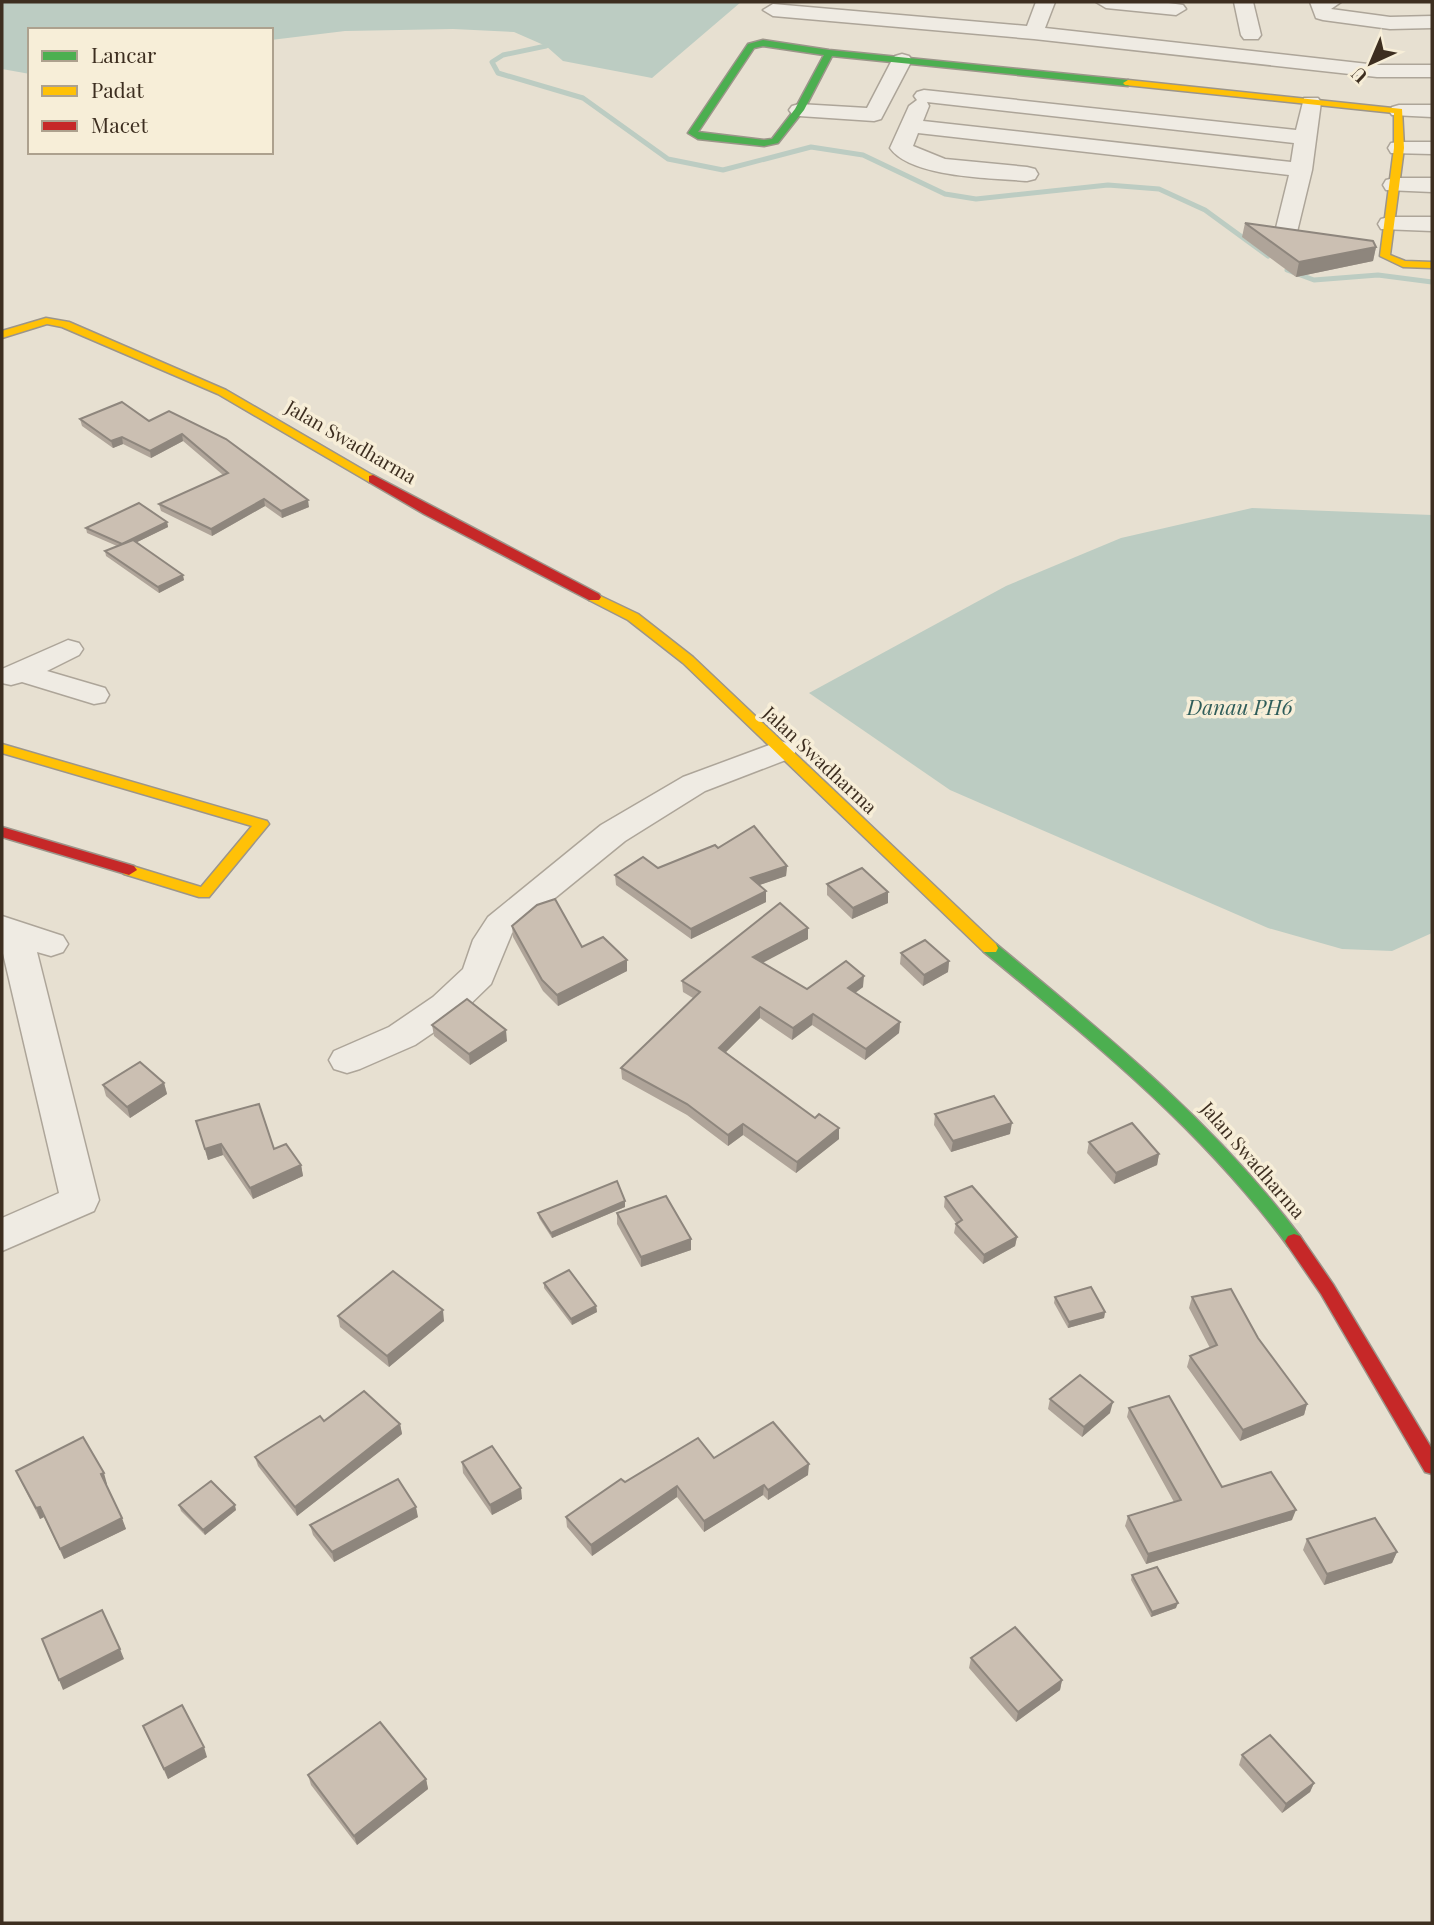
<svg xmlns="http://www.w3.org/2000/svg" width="1434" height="1925" font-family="'Playfair Display',serif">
<rect width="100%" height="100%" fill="#e7e0d1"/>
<!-- water -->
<g fill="#bcccc2">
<polygon points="2,2 741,2 652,78 563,61 546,46 514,32 453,29 345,31 271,40 271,30 30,30 30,74 2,69"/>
<polygon points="1252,508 1432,515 1432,933 1392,951 1342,949 1268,928 950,790 809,693 1006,586 1121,538"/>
</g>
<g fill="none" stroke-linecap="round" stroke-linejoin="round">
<!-- stream -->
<g stroke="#bcccc2" stroke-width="5">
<polyline points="546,46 503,55 492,62 498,73 583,98 668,159 723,170 811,147 863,155 945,194 976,199 1108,185 1159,189 1205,210 1268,256"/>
<polyline points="1287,270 1314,280 1378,275 1432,282"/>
</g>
<!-- street casing -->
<g stroke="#ada599" stroke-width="3">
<g id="street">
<polygon points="1036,2 1055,2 1045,28 1377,65 1432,65 1432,77 1377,77 1034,39 773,16 763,10 773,4 1027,26"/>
<polygon points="1096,2 1161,2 1183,5 1186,9 1176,15 1106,8"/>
<polygon points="1234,2 1253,2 1261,35 1258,39 1244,39 1241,35"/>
<polygon points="1310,2 1341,2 1331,9 1390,17 1432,16 1432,28 1390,29 1323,20 1316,18"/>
<polygon points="902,54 909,56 912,60 881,119 874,121 799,116 792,114 789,110 792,106 799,104 867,108 892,60 895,56"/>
<path d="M924 90 1296 130 1304 98H1318L1321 102 1312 170 1296 236 1293 241H1277L1274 236 1289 175 918 133 913 146 945 159 1027 167 1035 169 1038 174 1035 179 1027 181C993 178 911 178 890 148L909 106 917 100 914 96 917 92ZM927 102 1294 143 1291 162 923 121 929 106Z"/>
<polygon points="1399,105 1432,105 1432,117 1392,115 1389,111 1392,107"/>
<polygon points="1399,142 1432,142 1432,154 1391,153 1388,148 1391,143"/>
<polygon points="1394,178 1432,178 1432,192 1386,190 1383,185 1386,180"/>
<polygon points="1389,217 1432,217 1432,231 1381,229 1378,224 1381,219"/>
<polygon points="68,640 79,643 83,649 79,655 47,671 105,688 109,695 105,702 94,704 22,682 11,685 2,683 2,669"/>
<polygon points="780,741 791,744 796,751 791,758 705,791 625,841 512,933 491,984 459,1015 415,1045 360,1069 347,1073 334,1069 329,1060 334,1051 389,1027 433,997 463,969 473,940 488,917 601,825 683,777"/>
<polygon points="2,916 63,936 68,944 63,952 51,956 37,952 99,1200 94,1211 2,1251 2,1218 59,1193 2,949"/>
</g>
</g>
<!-- fast casing -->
<g stroke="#9c958a" stroke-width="3">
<g id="fast">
<path d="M763 40 829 50 1128 80 1133 83 1128 86 832 56 804 110 778 143 764 146 698 139 688 133 748 44ZM763 46 824 55 795 109 772 139 764 140 698 132 754 48Z"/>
<path d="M990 943 996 944C1107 1036 1212 1120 1300 1236L1303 1241 1300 1246 1294 1248 1288 1246C1200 1128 1097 1045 984 952L982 948 984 944Z"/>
</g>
</g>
<!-- slow casing -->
<g stroke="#9c958a" stroke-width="3">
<g id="slow">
<polygon points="1128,80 1402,109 1404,148 1390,255 1405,261 1432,262 1432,268 1403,267 1380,256 1394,148 1394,113 1125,85 1123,83"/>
<polygon points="46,318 69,322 226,390 379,479 377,482 369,482 218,394 62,327 47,324 2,338 2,331"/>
<polygon points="594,593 638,614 693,657 996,944 998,948 996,952 984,952 683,663 628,620 589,600 589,594"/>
<polygon points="2,744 267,821 269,824 209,897 199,897 124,874 121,870 129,865 201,887 252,826 2,753"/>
</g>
</g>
<!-- jam casing -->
<g stroke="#9c958a" stroke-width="3">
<g id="jam">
<polygon points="373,475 599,594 601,597 599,600 589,600 424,514 369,482 369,476"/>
<polygon points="2,827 134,866 137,870 129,875 2,837"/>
<polygon points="1294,1234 1300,1236 1333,1284 1432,1449 1432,1474 1425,1472 1321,1294 1288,1246 1285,1241 1288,1236"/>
</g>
</g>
<!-- street -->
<use href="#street" fill="#efebe3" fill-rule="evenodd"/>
<!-- fast -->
<use href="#fast" fill="#4caf50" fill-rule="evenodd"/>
<!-- slow -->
<use href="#slow" fill="#ffc107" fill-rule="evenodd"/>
<!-- jam -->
<use href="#jam" fill="#c62828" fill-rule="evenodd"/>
</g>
<!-- wall -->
<g fill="#afa499">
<polygon points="1245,223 1376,247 1373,261 1296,277 1242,237"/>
<polygon points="169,411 309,507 282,518 265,506 212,536 161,511 159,504 223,475 183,441 151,458 123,444 113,448 82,426 80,419 149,421"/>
<polygon points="167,522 168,527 137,542 184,580 159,593 106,556 105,551 117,546 87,533 86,528"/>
<polygon points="718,848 787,866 786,876 759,885 766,902 691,939 616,885 615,875 658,868"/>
<polygon points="827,884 888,903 852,919 827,895"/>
<polygon points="512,926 582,947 627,971 558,1006 543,991 513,937"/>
<polygon points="808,928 808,939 762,962 807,989 863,987 855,993 900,1022 899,1033 865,1060 812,1025 792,1040 760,1018 726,1052 839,1139 796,1173 743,1135 728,1146 687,1115 622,1079 621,1068 693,998 683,992 682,981"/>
<polygon points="901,953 949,961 948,972 923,986 900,964"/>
<polygon points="432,1025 507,1041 470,1065 434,1036"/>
<polygon points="164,1083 167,1094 130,1118 106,1096 103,1085"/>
<polygon points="935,1114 1010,1134 951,1152 934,1125"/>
<polygon points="196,1121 274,1149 301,1165 303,1176 253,1199 223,1155 208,1160"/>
<polygon points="1089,1142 1159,1154 1157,1165 1114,1184 1087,1153"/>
<polygon points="945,1197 1017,1237 1015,1246 983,1264 954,1233 956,1223 944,1207"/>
<polygon points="625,1201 625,1207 552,1238 539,1218 538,1213"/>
<polygon points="617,1213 691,1239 691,1250 641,1267 617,1224"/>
<polygon points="544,1283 596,1306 597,1312 572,1325 544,1288"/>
<polygon points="1055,1297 1105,1312 1104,1318 1068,1328 1054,1303"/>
<polygon points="1192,1297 1258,1338 1307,1404 1304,1415 1240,1441 1187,1367 1190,1356 1210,1348 1189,1308"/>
<polygon points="338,1316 444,1321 389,1367 340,1327"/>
<polygon points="1050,1399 1110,1413 1082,1437 1048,1409"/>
<polygon points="1129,1408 1222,1487 1292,1520 1146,1564 1125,1526 1128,1516 1174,1502 1127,1417"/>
<polygon points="324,1421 400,1424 402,1434 297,1516 258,1466 255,1457"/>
<polygon points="714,1458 808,1475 768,1500 763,1495 704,1532 677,1497 592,1556 567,1527 566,1517 625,1482"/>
<polygon points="462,1462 522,1499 492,1515 463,1473"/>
<polygon points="16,1471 107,1484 106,1484 126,1529 64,1559 44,1517 40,1519 21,1482"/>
<polygon points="179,1505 236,1510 205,1535 181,1511"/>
<polygon points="418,1517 334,1562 313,1535 310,1525"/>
<polygon points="1307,1539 1397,1552 1392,1563 1324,1585 1303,1550"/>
<polygon points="1132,1575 1176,1608 1151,1617 1131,1580"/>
<polygon points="971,1658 1062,1680 1060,1690 1016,1722 969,1668"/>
<polygon points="143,1726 207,1757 168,1779"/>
<polygon points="1242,1755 1314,1783 1310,1792 1282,1813 1239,1765"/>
<polygon points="308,1775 426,1779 428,1789 357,1845 311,1785"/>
</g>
<!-- shaded-wall -->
<g fill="#8e867d">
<polygon points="1376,247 1373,261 1296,277 1299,262"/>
<polygon points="182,434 183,441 151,458 150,451"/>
<polygon points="122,437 123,444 113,448 111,441"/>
<polygon points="264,499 265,506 212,536 211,529"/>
<polygon points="308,500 309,507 282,518 281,511"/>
<polygon points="167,522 168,527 123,549 122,544"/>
<polygon points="183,575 184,580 159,593 158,587"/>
<polygon points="787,866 786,876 751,888 751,878"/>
<polygon points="766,891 766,902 691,939 691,929"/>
<polygon points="888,892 888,903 852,919 853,908"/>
<polygon points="808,928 808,939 753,968 753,957"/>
<polygon points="627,960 627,971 558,1006 557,995"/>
<polygon points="949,961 948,972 923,986 924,975"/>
<polygon points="864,976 863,987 847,999 848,988"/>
<polygon points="760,1007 760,1018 719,1059 719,1048"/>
<polygon points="813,1014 812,1025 792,1040 793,1028"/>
<polygon points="900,1022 899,1033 865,1060 866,1049"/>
<polygon points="506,1030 507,1041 470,1065 469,1054"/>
<polygon points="164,1083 167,1094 130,1118 127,1107"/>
<polygon points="1012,1123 1010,1134 951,1152 953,1141"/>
<polygon points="743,1124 743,1135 728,1146 728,1135"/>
<polygon points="839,1128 839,1139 796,1173 797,1162"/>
<polygon points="221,1144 223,1155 208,1160 205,1149"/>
<polygon points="1159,1154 1157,1165 1114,1184 1116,1173"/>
<polygon points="301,1165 303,1176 253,1199 250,1188"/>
<polygon points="625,1201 625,1207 552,1238 551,1233"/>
<polygon points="1017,1237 1015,1246 983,1264 984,1255"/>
<polygon points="691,1239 691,1250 641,1267 641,1257"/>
<polygon points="596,1306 597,1312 572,1325 571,1319"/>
<polygon points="443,1310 444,1321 389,1367 387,1356"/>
<polygon points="1105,1312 1104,1318 1068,1328 1069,1322"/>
<polygon points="1113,1402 1110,1413 1082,1437 1084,1427"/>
<polygon points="1307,1404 1304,1415 1240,1441 1243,1430"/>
<polygon points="400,1424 402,1434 297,1516 295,1507"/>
<polygon points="809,1464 808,1475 768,1500 768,1490"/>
<polygon points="104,1473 107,1484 105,1485 101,1474"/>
<polygon points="764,1485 763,1495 704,1532 704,1521"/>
<polygon points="677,1486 677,1497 592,1556 591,1545"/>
<polygon points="521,1488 522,1499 492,1515 490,1505"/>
<polygon points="235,1505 236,1510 205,1535 203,1530"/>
<polygon points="40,1507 44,1517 40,1519 36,1508"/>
<polygon points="416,1507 418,1517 334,1562 332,1552"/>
<polygon points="1296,1510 1292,1520 1146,1564 1148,1554"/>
<polygon points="122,1518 126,1529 64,1559 60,1549"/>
<polygon points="1397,1552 1392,1563 1324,1585 1327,1574"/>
<polygon points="1178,1603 1176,1608 1151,1617 1152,1612"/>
<polygon points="120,1649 124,1659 63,1690 59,1680"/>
<polygon points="1062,1680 1060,1690 1016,1722 1018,1712"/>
<polygon points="204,1747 207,1757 168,1779 164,1769"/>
<polygon points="426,1779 428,1789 357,1845 354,1836"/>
<polygon points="1314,1783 1310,1792 1282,1813 1286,1804"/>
</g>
<!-- building -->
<g fill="#cbbfb2" stroke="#8e867d" stroke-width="2">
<polygon points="1245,223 1373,241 1376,247 1299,262"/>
<polygon points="122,402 149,421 169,411 226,439 308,500 281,511 264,499 211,529 159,504 228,473 182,434 150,451 122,437 111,441 80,419"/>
<polygon points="139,503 167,522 122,544 86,528"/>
<polygon points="133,540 183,575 158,587 105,551"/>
<polygon points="754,826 787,866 751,878 766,891 691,929 615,875 643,857 658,868 715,845 718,848"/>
<polygon points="862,868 888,892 853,908 827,884"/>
<polygon points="555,899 582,947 603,937 627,960 557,995 542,980 512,926 537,905"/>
<polygon points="780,903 808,928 753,957 807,989 846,961 864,976 848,988 900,1022 866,1049 813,1014 793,1028 760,1007 719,1048 815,1118 819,1114 839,1128 797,1162 743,1124 728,1135 687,1104 621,1068 700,992 682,981"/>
<polygon points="925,940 949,961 924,975 901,953"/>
<polygon points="467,999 506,1030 469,1054 432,1025"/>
<polygon points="140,1062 164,1083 127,1107 103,1085"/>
<polygon points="994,1096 1012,1123 953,1141 935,1114"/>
<polygon points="259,1104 274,1149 286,1144 301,1165 250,1188 221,1144 205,1149 196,1121"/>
<polygon points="1132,1123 1159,1154 1116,1173 1089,1142"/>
<polygon points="617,1181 625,1201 551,1233 538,1213"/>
<polygon points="972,1186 1017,1237 984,1255 956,1224 962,1220 945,1197"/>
<polygon points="666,1196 691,1239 641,1257 617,1213"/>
<polygon points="569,1270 596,1306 571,1319 544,1283"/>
<polygon points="393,1271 443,1310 387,1356 338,1316"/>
<polygon points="1091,1287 1105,1312 1069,1322 1055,1297"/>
<polygon points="1231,1289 1258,1338 1307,1404 1243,1430 1190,1356 1217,1345 1192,1297"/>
<polygon points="1080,1375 1113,1402 1084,1427 1050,1399"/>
<polygon points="364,1391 400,1424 295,1507 255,1457 320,1416 324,1421"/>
<polygon points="1169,1396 1222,1487 1271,1472 1296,1510 1148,1554 1128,1516 1181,1500 1129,1408"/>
<polygon points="773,1422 809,1464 768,1490 764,1485 704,1521 677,1486 591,1545 566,1517 621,1479 625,1482 698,1438 714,1458"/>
<polygon points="83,1437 104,1473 101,1474 122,1518 60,1549 40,1507 36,1508 16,1471"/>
<polygon points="492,1446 521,1488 490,1505 462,1462"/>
<polygon points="398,1479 416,1507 332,1552 310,1525"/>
<polygon points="211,1481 235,1505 203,1530 179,1505"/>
<polygon points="1375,1518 1397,1552 1327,1574 1307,1539"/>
<polygon points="1157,1567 1178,1603 1152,1612 1132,1575"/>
<polygon points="102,1610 120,1649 59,1680 42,1639"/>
<polygon points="1015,1627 1062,1680 1018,1712 971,1658"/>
<polygon points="182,1705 204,1747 164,1769 143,1726"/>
<polygon points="380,1722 426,1779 354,1836 308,1775"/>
<polygon points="1270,1735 1314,1783 1286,1804 1242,1755"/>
</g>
<g text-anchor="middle" stroke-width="7" stroke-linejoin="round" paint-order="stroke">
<!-- street labels -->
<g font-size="19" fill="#3d2e20" stroke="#f7eed8">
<text transform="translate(351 442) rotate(30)" y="7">Jalan Swadharma</text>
<text transform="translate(820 760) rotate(43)" y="7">Jalan Swadharma</text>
<text transform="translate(1253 1160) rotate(49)" y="7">Jalan Swadharma</text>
</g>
<!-- water labels -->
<g font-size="21" font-style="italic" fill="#2f5d5a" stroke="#f7eed8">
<text x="1240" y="715">Danau PH6</text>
</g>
</g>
<!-- border -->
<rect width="1434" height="1925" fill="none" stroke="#3d2e20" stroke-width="7"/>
<!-- legend -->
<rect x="28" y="28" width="245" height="126" fill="#f7eed8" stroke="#ada18e" stroke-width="2"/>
<rect x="42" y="51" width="35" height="10" fill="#4caf50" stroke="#ada18e" stroke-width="2"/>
<text x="91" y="63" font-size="21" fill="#3d2e20">Lancar</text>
<rect x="42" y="86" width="35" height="10" fill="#ffc107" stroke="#ada18e" stroke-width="2"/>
<text x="91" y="98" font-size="21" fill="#3d2e20">Padat</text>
<rect x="42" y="121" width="35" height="10" fill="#c62828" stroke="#ada18e" stroke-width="2"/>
<text x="91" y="133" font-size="21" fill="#3d2e20">Macet</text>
<!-- north arrow -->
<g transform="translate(1371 63) rotate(224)" stroke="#f7eed8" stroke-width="5" paint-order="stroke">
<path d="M0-5L12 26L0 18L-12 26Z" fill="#3d2e20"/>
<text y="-10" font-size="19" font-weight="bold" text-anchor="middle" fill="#3d2e20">U</text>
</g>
</svg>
